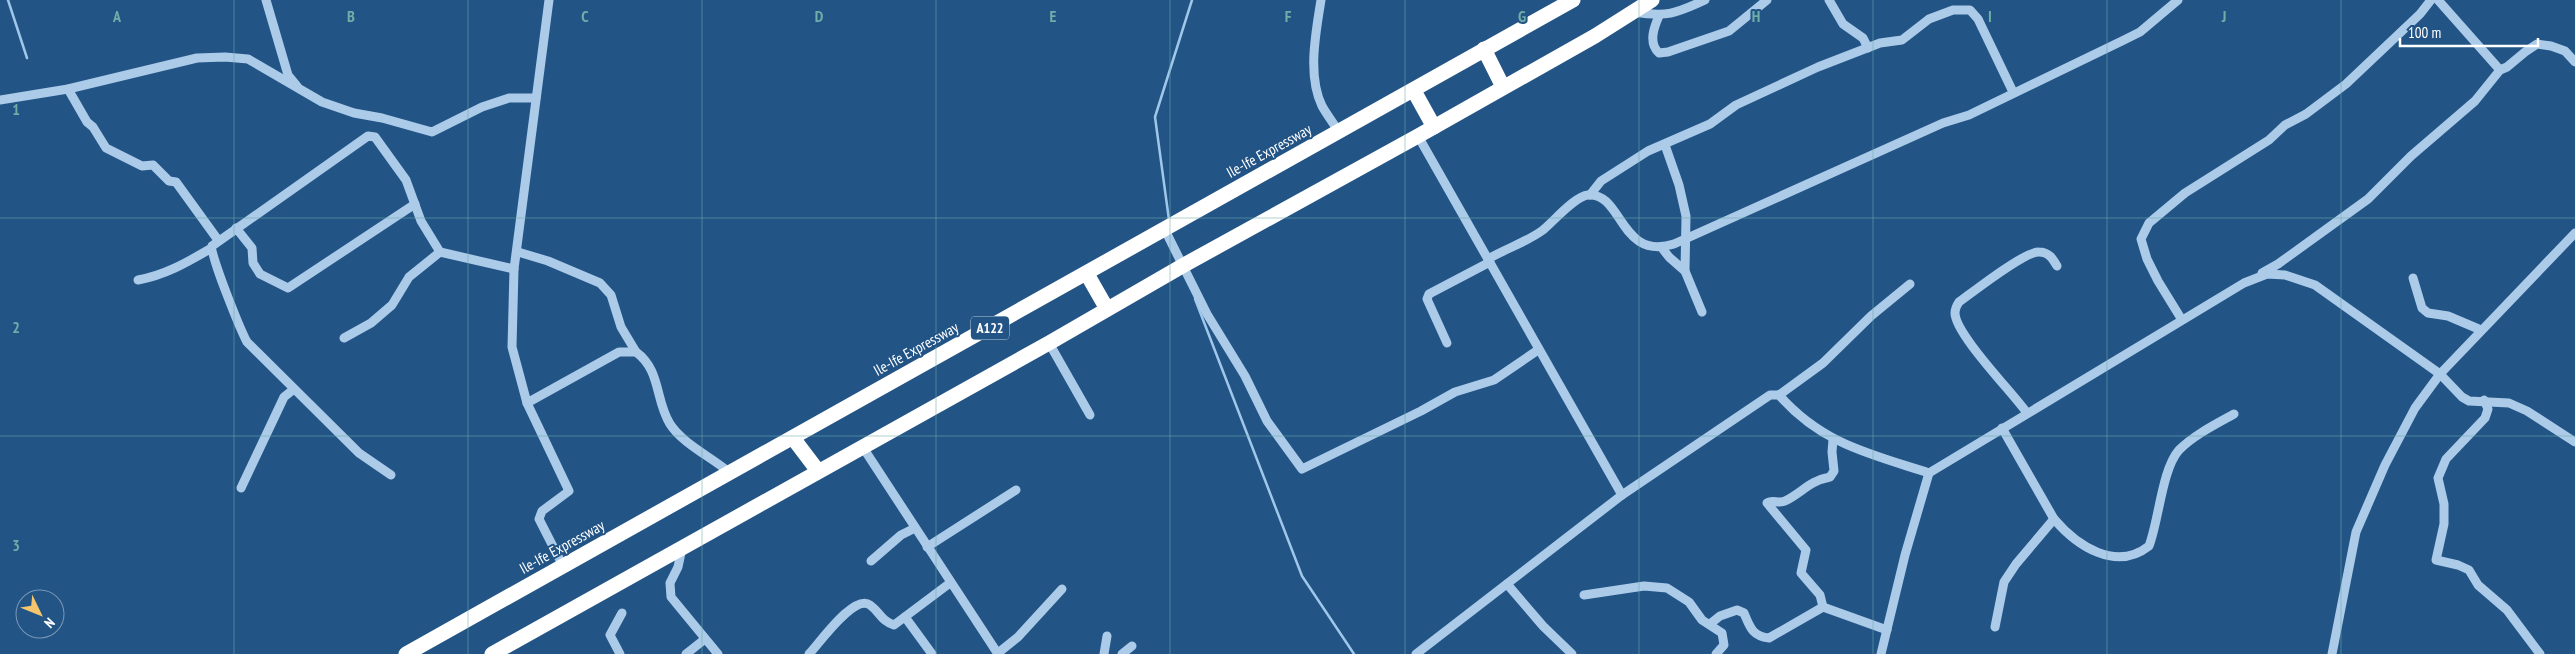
<svg xmlns="http://www.w3.org/2000/svg" width="2575" height="654" font-family="'PT Sans Narrow',sans-serif">
<rect width="100%" height="100%" fill="#225486"/>
<g fill="none" stroke-linecap="round" stroke-linejoin="round">
<!-- stream -->
<g stroke="#9fc7ea" stroke-width="2.5">
<polyline points="8,0 27,58"/>
<polyline points="1169,220 1155,117 1192,0"/>
<polyline points="1195,299 1302,576 1354,654"/>
</g>
<!-- minor -->
<g stroke="#abcbe9" stroke-width="9">
<polyline points="266,0 288,75 297,86"/>
<polyline points="549,0 514,269 512,347 527,403 569,491 542,511 539,519 563,566"/>
<path d="M1321 0C1316 32 1307 75 1322 106 1327 115 1334 124 1339 132"/>
<polyline points="1829,0 1843,24 1863,38 1868,48"/>
<polyline points="2438,0 2500,70"/>
<path d="M1634 12C1667 17 1675 14 1705 0"/>
<path d="M1659 16C1654 27 1648 43 1659 53L1668 52 1729 31 1767 0"/>
<polyline points="68,89 87,122 93,127 106,148 142,166 153,165 169,181 176,182 218,240"/>
<polyline points="0,100 68,89 197,58 225,57 248,59 322,102 354,113 382,118 432,132 482,107 509,98 536,98"/>
<polyline points="1418,136 1622,495"/>
<polyline points="1665,145 1679,185 1686,216 1685,271 1702,312"/>
<polyline points="1590,195 1601,181 1648,151 1710,124 1736,105 1818,67 1880,43 1902,40 1929,19 1953,10 1970,10 1978,19 2013,92"/>
<polyline points="236,228 252,248 253,263 260,274 288,288 415,204"/>
<polyline points="1165,230 1207,314 1245,376 1267,421 1302,469 1421,411 1455,392 1494,380 1538,350"/>
<polyline points="1662,248 1669,257 1685,271"/>
<polyline points="518,252 548,261 600,283 611,295 621,327 636,352"/>
<path d="M1488 259C1505 249 1527 242 1543 230 1554 221 1575 196 1588 195 1623 192 1619 261 1674 244L1943 123 1969 115 2124 40 2140 32 2178 0"/>
<polyline points="2262,273 2278,264 2368,199 2411,156 2475,101 2500,70 2507,67 2525,52 2537,44 2551,46 2565,51 2575,62"/>
<polyline points="2413,278 2422,308 2428,313 2448,316 2481,330"/>
<path d="M138 280C165 275 186 263 210 249"/>
<polyline points="2182,320 2158,281 2147,259 2141,239 2149,223 2185,193 2269,140 2285,125 2306,114 2346,84 2420,14 2431,0"/>
<polyline points="344,338 371,323 392,305 409,277 440,252"/>
<polyline points="1049,343 1090,415"/>
<polyline points="1447,343 1427,299 1429,294 1490,262"/>
<polyline points="1779,395 1823,363 1871,316 1910,284"/>
<polyline points="2484,400 2488,409 2485,418 2446,459 2438,478 2444,504 2444,524 2436,560 2458,565 2469,570 2478,585 2507,610 2540,654"/>
<path d="M527 403 619 352H636C661 370 655 400 670 424 682 443 711 457 729 472"/>
<path d="M2027 413C2013 393 1955 334 1955 313 1955 309 1957 305 1959 302 1973 292 2025 251 2039 252 2049 252 2053 259 2057 266"/>
<path d="M2002 428 2054 519C2077 546 2116 572 2149 546 2159 520 2162 469 2179 450 2194 435 2216 424 2234 414"/>
<polyline points="862,446 998,654"/>
<path d="M391 475 359 453 247 342C241 331 209 253 212 246L368 136 375 137 406 180 421 221 440 252 514 269"/>
<polyline points="241,488 284,397 294,389"/>
<polyline points="927,547 1016,490"/>
<polyline points="682,548 678,567 670,583 671,597 718,654"/>
<polyline points="871,561 901,535 915,528"/>
<polyline points="1507,584 1543,626 1572,654"/>
<polyline points="1584,595 1644,586 1667,588 1689,602 1702,620 1722,633 1724,645 1716,654"/>
<path d="M1823 607 1820 595 1801 573 1806 550 1767 503C1772 499 1779 504 1785 501 1803 492 1809 481 1830 477L1834 471 1832 452 1833 439"/>
<polyline points="905,617 932,654"/>
<path d="M1710 624 1720 616 1737 610 1744 613C1750 627 1752 636 1769 638L1823 607 1887 630"/>
<polyline points="1995,627 2004,582 2016,564 2054,519"/>
<polyline points="998,653 1018,637 1062,589"/>
<polyline points="620,654 610,635 622,613"/>
<polyline points="686,654 705,639"/>
<path d="M809 654C819 644 854 593 870 605 881 613 880 620 894 625L950 583"/>
<polyline points="1104,654 1107,636"/>
<polyline points="1122,654 1132,646"/>
<path d="M1416 654 1622 495 1770 395H1779C1822 444 1870 454 1929 473L2244 283 2267 274 2285 275 2315 285 2440 374 2462 397 2469 401 2509 403 2527 411 2575 442"/>
<polyline points="1881,654 1905,555 1929,473"/>
<polyline points="2332,654 2356,532 2385,465 2415,408 2440,374 2575,233"/>
</g>
<!-- highway -->
<g stroke="#fff" stroke-width="15">
<polyline points="1484,49 1503,87"/>
<polyline points="1414,91 1434,127"/>
<polyline points="1087,274 1107,309"/>
<polyline points="793,438 818,471"/>
<polyline points="406,654 1573,0"/>
<polyline points="492,654 1049,343 1184,265 1418,136 1595,36 1652,0"/>
</g>
</g>
<!-- grid -->
<path fill="none" stroke="#6fada8" stroke-width="1" stroke-opacity="0.55" d="M234 0V654M468 0V654M702 0V654M936 0V654M1170 0V654M1405 0V654M1639 0V654M1873 0V654M2107 0V654M2341 0V654M0 218H2575M0 436H2575"/>
<g text-anchor="middle" stroke-width="4" stroke-linejoin="round" paint-order="stroke">
<!-- shield labels -->
<rect fill="#225486" stroke="#bdccdb" stroke-width="1" x="971" y="316.5" width="38" height="23" rx="4"/>
<g font-size="14" font-weight="bold" fill="#fff">
<text x="990" y="333">A122</text>
</g>
<!-- street labels -->
<g font-size="15" fill="#fff" stroke="#225486">
<text transform="translate(1269 151) rotate(-29)" y="5">Ile-Ife Expressway</text>
<text transform="translate(916 349) rotate(-29)" y="5">Ile-Ife Expressway</text>
<text transform="translate(562 547) rotate(-29)" y="5">Ile-Ife Expressway</text>
</g>
</g>
<g font-size="16" text-anchor="middle" font-weight="bold" fill="#6fada8" stroke="#225486" stroke-width="4" stroke-linejoin="round" paint-order="stroke">
<text x="117" y="22">A</text>
<text x="351" y="22">B</text>
<text x="585" y="22">C</text>
<text x="819" y="22">D</text>
<text x="1053" y="22">E</text>
<text x="1288" y="22">F</text>
<text x="1522" y="22">G</text>
<text x="1756" y="22">H</text>
<text x="1990" y="22">I</text>
<text x="2224" y="22">J</text>
<text x="16" y="115">1</text>
<text x="16" y="333">2</text>
<text x="16" y="551">3</text>
</g>
<!-- north arrow -->
<g transform="translate(40 614) rotate(133)"><circle r="24" fill="#225486" stroke="#7a98b6"/>
<path d="M0-4L9 19L0 12L-9 19Z" fill="#f5c56d"/>
<text y="-8" font-size="14" font-weight="bold" text-anchor="middle" fill="#ffffff">N</text>
</g>
<!-- scale -->
<path d="M2400 38v8h138v-8" fill="none" stroke="#ffffff" stroke-width="2.5"/>
<text x="2408" y="38" font-size="15" fill="#ffffff" stroke="#225486" stroke-width="4" paint-order="stroke">100 m</text>
</svg>
